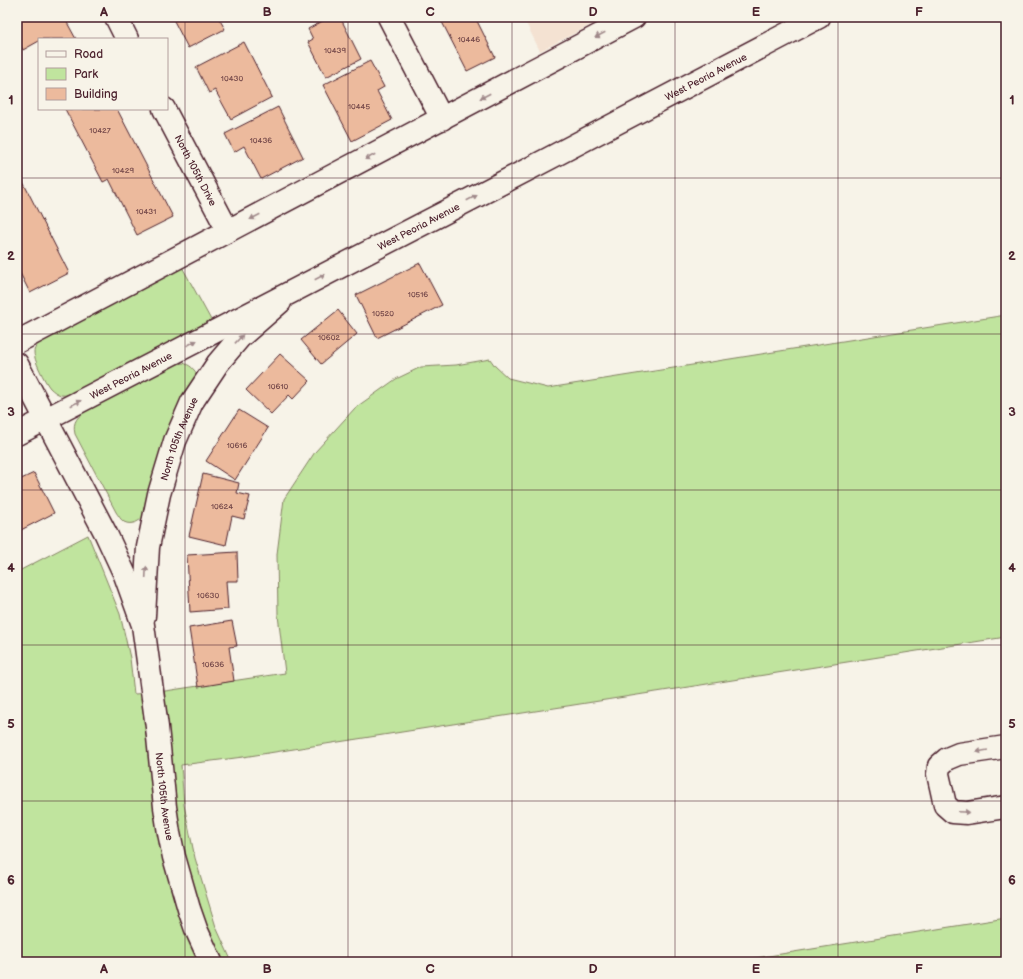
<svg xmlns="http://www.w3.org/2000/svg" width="1023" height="979" font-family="'Balsamiq Sans',sans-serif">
<rect width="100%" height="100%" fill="#f7f3e8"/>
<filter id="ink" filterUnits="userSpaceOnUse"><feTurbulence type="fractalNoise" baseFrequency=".025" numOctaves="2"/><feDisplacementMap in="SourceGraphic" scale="8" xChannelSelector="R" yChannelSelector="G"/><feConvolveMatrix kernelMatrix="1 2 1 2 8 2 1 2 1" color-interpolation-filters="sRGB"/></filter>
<g filter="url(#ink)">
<!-- built -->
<polygon fill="#f4e2d2" points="523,17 606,17 540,51"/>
<!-- green -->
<g fill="#c0e49e" stroke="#858264">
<path d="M181 265 211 320 76 393C71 394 66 396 61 395 57 394 53 391 50 388 45 382 33 359 34 351 35 347 38 344 41 341Z"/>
<polygon points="1006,315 1006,637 243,757 181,765 184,805 195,858 216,927 232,962 17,962 17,572 88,535 120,614 130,658 134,694 152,693 285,673 278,615 277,554 284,499 315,452 355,408 396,379 421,367 456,365 490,359 495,366 508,378 548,388"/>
<path d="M183 363C190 365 193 368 197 374L196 380 144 516C140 521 132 526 124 522 121 520 118 515 116 512L75 434C72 421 78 416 88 410L176 364Z"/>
<polygon points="1006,918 1006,962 731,962"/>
</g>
<!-- building -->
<g fill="#ecba9d" stroke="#4a1f2b">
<polygon points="23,17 64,17 76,39 39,39 39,41 23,50 17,38 17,20"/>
<polygon points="172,17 218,17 225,29 188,48"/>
<polygon points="330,17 340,17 361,59 326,77 308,42 313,39 308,29"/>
<polygon points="451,17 475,17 495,57 467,71 442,22"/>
<polygon points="244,42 272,97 231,119 215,90 209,93 196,67"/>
<polygon points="370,61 384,87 377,91 392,120 352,141 323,85"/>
<polygon points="278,107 303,157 261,179 244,146 234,152 225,134"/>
<polygon points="65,109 117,109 173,217 137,235 109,179 103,182"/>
<polygon points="17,170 69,273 30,293 17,267"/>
<polygon points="420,263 442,305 377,338 356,295"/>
<polygon points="338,310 357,334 321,364 301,340"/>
<polygon points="280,354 310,381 293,399 289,395 271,414 246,390"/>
<polygon points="239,410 268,428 235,480 206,461"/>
<polygon points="34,473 54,513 17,532 17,481"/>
<polygon points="203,474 239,483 237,493 250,496 244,519 232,516 226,545 189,536"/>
<polygon points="237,552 238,581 226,581 228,609 190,612 187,555"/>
<polygon points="232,621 237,646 229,647 234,681 198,687 189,628"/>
</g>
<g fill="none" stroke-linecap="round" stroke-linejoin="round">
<!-- minor casing -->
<g stroke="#4a1f2b" stroke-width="25">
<g id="minor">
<polyline points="116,17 127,39"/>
<polyline points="389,17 442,119"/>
<path id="s1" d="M164 109 228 231"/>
<path id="s2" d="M17 364 106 534 125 575 143 625 157 727 165 807 169 833 174 857 189 909 196 929 211 962"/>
<path id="s3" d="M144 616 148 547 159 494 175 441 192 402 218 363 240 337 280 302"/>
<polyline points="1006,747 959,754 947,759 939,766 938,774 941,787 945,805 953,812 967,813 1006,807"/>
</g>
</g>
<!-- tertiary casing -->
<g stroke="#4a1f2b" stroke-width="25">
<g id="tertiary">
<polyline points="17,342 634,17"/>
<path id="s4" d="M17 434 548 159 819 17"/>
</g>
</g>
<!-- minor -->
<use href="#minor" stroke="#f7f3e8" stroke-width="22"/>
<!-- tertiary -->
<use href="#tertiary" stroke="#f7f3e8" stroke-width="22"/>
</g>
<!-- one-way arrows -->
<defs><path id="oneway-solid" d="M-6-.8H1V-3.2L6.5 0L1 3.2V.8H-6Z"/></defs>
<g fill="#a0898a">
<use href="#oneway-solid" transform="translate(600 35) rotate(153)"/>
<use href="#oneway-solid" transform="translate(485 96) rotate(152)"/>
<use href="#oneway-solid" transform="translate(370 157) rotate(152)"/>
<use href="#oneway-solid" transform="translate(472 198) rotate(-27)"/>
<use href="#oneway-solid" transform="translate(255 217) rotate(153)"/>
<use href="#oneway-solid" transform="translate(320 277) rotate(-27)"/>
<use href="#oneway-solid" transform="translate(239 339) rotate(-47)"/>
<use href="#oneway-solid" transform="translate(192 343) rotate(-27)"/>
<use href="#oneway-solid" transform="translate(76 403) rotate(-27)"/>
<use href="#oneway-solid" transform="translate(146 572) rotate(-87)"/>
<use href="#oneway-solid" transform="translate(982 751) rotate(170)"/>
<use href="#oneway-solid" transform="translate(964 812) rotate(3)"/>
</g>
</g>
<!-- grid -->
<path fill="none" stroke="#4a1f2b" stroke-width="1" stroke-opacity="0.55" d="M185 17V962M348 17V962M512 17V962M675 17V962M838 17V962M17 178H1006M17 334H1006M17 490H1006M17 645H1006M17 801H1006"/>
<g text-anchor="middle" stroke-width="4" stroke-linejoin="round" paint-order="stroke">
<!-- number labels -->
<g font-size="8" fill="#724648">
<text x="469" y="42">10446</text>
<text x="335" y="53">10439</text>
<text x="232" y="81">10430</text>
<text x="359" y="109">10445</text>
<text x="100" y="133">10427</text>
<text x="261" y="143">10436</text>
<text x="123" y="173">10429</text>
<text x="146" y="214">10431</text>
<text x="418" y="297">10516</text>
<text x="383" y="316">10520</text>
<text x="329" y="340">10602</text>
<text x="278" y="389">10610</text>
<text x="237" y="448">10616</text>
<text x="222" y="509">10624</text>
<text x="208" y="598">10630</text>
<text x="213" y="667">10636</text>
</g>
<!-- street labels -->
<g font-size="10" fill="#4a1f2b" stroke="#f7f3e8">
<text dy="4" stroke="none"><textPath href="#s4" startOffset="776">West Peoria Avenue</textPath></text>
<text dy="4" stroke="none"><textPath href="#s1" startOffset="69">North 105th Drive</textPath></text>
<text dy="4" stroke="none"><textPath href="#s4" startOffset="452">West Peoria Avenue</textPath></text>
<text dy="4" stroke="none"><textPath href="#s4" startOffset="128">West Peoria Avenue</textPath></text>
<text dy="4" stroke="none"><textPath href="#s3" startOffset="182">North 105th Avenue</textPath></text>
<text dy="4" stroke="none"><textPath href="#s2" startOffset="463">North 105th Avenue</textPath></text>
</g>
</g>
<!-- margin -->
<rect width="1023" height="979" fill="none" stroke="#f7f3e8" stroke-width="44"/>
<!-- legend -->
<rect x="38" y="38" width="130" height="72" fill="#f7f3e8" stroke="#b29e9c"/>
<rect x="46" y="51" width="20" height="6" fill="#f7f3e8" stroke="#b29e9c"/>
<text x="74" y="58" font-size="12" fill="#4a1f2b">Road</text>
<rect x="46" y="68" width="20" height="12" fill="#c0e49e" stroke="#b29e9c"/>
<text x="74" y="78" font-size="12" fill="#4a1f2b">Park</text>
<rect x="46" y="88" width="20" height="12" fill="#ecba9d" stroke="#b29e9c"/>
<text x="74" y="98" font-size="12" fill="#4a1f2b">Building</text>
<rect x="22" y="22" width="979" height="935" fill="none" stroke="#4a1f2b" stroke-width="1.5"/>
<g font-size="13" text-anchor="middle" font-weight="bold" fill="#4a1f2b">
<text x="104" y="16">A</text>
<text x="267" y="16">B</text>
<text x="430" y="16">C</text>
<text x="593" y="16">D</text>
<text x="756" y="16">E</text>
<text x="919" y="16">F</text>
<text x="11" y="104">1</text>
<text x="1012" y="104">1</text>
<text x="11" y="260">2</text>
<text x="1012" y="260">2</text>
<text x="11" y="416">3</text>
<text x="1012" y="416">3</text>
<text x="11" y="572">4</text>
<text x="1012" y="572">4</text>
<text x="11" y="728">5</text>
<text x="1012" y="728">5</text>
<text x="11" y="884">6</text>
<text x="1012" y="884">6</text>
<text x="104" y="973">A</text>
<text x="267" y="973">B</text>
<text x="430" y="973">C</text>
<text x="593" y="973">D</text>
<text x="756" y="973">E</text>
<text x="919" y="973">F</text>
</g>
</svg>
